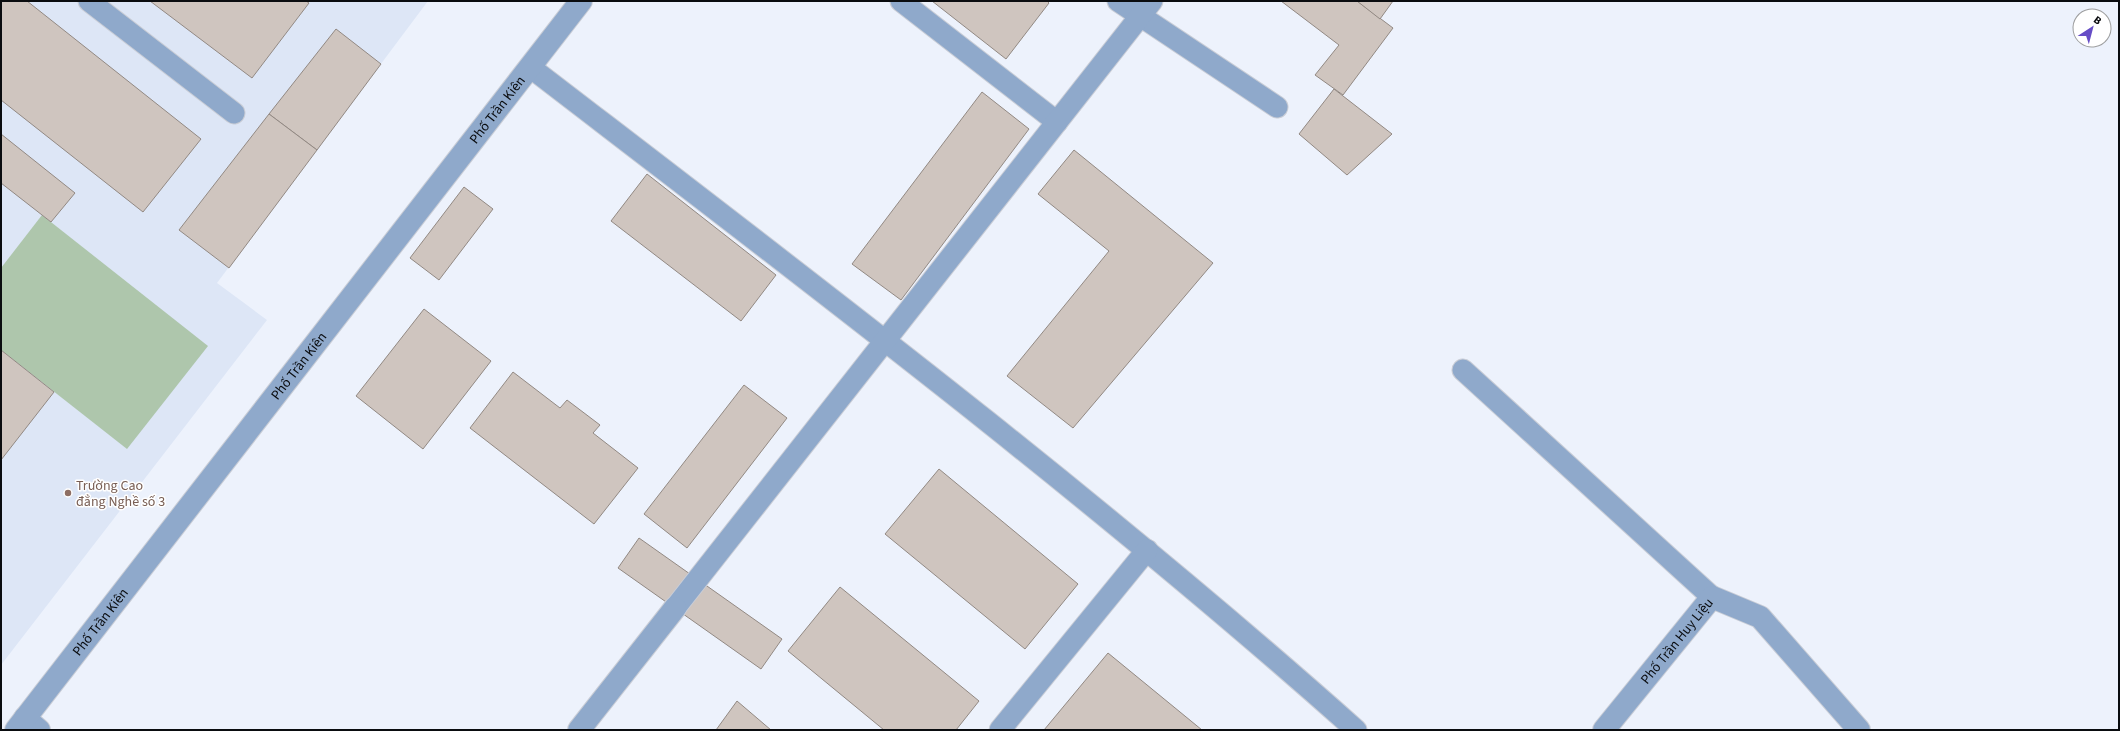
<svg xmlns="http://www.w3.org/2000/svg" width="2120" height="731" font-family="'Source Sans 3',sans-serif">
<rect width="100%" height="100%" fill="#edf2fc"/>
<!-- built -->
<polygon fill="#dde6f6" points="1,1 428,1 217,283 267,320 1,665"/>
<!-- green -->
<polygon fill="#aec6ac" points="42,215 208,346 127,449 1,350 1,268"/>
<!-- building -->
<g fill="#cfc5bf" stroke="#928983">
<polygon points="1,1 27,1 201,139 143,212 1,100"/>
<polygon points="150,1 306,1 309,3 252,78"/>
<polygon points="932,1 1047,1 1049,3 1006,59"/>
<polygon points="1281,1 1357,1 1393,28 1343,95 1315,75 1339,45"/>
<polygon points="1357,1 1393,1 1380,19"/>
<polygon points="336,29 381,64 317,150 269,114"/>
<polygon points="1334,89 1392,134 1347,175 1299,134"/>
<polygon points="982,92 1029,129 901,300 852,264"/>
<polygon points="269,114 317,150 229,268 179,230"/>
<polygon points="1,134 75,193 51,222 1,183"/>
<polygon points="1074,150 1213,263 1073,428 1007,376 1109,251 1038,194"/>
<polygon points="647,174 776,275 741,321 611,221"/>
<polygon points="464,187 493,209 439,280 410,258"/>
<polygon points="424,309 491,361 423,449 356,396"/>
<polygon points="1,350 54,392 1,460"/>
<polygon points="513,372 560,408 567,400 600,425 593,433 638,468 594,524 470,428"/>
<polygon points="744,385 787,418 687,548 644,514"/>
<polygon points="939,469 1078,584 1025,649 885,534"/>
<polygon points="639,538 782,639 761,669 618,568"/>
<polygon points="840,587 979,701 956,730 884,730 788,651"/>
<polygon points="1108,653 1202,730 1044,730"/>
<polygon points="737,701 771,730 716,730"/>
</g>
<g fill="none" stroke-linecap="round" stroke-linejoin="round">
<!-- lane casing -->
<g stroke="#c9cdd6" stroke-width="23">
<g id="lane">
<polyline points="89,1 234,113"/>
<polyline points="901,1 1057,122"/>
<polyline points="1118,1 1277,107"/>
<path d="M530 67C810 282 1092 495 1356 730"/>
<polyline points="1463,370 1712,597"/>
<polyline points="675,608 1152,1"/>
<polyline points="1000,730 1147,550"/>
</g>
</g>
<!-- street casing -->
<g stroke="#c9cdd6" stroke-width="24">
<g id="street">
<polyline points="25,718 39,730"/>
<path id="s1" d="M16 730 581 1"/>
<polyline points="579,730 675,608"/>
<path id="s2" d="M1604 730 1712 597 1760 617 1859 730"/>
</g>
</g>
<!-- lane -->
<use href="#lane" stroke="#8fa9cb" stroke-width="21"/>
<!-- street -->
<use href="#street" stroke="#8fa9cb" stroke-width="22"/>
</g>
<!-- markers -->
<circle fill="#8d6e63" stroke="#fff" stroke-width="1.5" cx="68" cy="493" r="4"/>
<g text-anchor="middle" stroke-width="3" stroke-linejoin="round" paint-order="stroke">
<!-- street labels -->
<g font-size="14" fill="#0a0c0f" stroke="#fff">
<text dy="5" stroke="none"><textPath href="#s1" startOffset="785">Phố Trần Kiên</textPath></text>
<text dy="5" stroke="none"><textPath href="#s1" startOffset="461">Phố Trần Kiên</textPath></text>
<text dy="5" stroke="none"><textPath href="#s1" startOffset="137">Phố Trần Kiên</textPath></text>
<text dy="5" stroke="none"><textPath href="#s2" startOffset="115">Phố Trần Huy Liệu</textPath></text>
</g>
<!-- education labels -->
<g font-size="14" fill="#785e54" stroke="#fff" text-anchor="start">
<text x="76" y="490">Trường Cao<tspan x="76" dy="16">đẳng Nghề số 3</tspan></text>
</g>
</g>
<!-- border -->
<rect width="2120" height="731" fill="none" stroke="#0a0c0f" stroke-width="4"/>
<!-- north arrow -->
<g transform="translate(2092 28) rotate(36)"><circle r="19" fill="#ffffff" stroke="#9d9e9f"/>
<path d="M0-3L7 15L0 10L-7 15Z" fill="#664dc6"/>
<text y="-6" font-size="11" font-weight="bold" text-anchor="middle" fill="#0a0c0f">B</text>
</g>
</svg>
